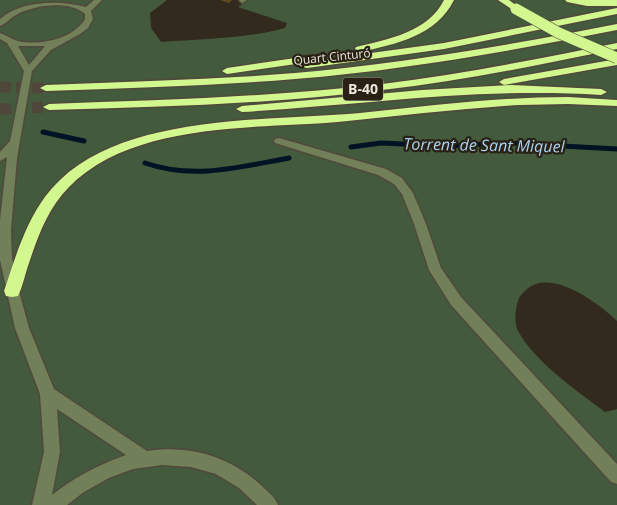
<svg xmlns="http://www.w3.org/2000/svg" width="617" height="505" font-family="'Open Sans',sans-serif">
<rect width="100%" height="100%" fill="#322b1d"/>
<!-- green -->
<path fill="#435a3d" d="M0 0H167L150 13 151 28 161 42C202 39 244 39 285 28L287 23 238 7 249 0H617V321C599 303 551 268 527 289 523 293 519 296 518 301 515 310 514 323 518 331 536 363 576 390 605 412L617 409V505H0Z"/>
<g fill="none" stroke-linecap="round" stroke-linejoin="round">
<!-- stream -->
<g stroke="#001324" stroke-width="5">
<polyline points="43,132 84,141"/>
<polyline points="351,147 381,143 447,146 507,143 617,149"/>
<path d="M145 163C194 180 240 167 289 158"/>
</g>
<!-- highway-tunnel -->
<g stroke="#4e473a" stroke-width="11" stroke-dasharray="11 5" stroke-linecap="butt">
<polyline points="0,87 46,88"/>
<polyline points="0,109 49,107"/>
</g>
<!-- minor casing -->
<g stroke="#50493c" stroke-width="3">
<g id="minor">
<path d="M94 0H102L91 11 93 19 88 28 80 34 51 50 32 71 17 158 11 230 12 258 19 291 29 328 54 389 147 451C190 444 232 457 263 487 269 493 275 497 278 505H257L239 488 216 474 191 467 162 465 133 469 109 478 84 492 67 505H32L44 452 40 394 15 328 0 260V220L7 157 0 161V152L10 141 24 71 7 43 0 39V33C6 35 11 39 18 41 40 46 73 39 85 19V14C69 0 34 5 16 15 10 18 6 24 0 26V19C21 0 60 0 86 7ZM18 46H45L29 65ZM57 409 126 455C98 465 75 477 52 495L60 452Z"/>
<polygon points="239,0 247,0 242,3"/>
<polygon points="279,138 386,169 402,178 413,193 426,224 441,268 461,297 617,464 617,484 611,482 451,305 429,270 414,224 402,194 394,184 378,175 275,143 274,141 275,139"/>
</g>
</g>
<!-- highway casing -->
<g stroke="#50493c" stroke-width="3">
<g id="highway">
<path d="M444 0H454C436 36 396 44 360 52L355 49 356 47C389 39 428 32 444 0Z"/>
<polygon points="498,0 509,0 521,9 516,12"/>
<polygon points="565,0 617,0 617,6 587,6 567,2"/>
<polygon points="617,8 617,14 444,49 307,68 303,67 303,63 227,74 222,71 227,68 316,55 320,56 320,60 444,43"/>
<path d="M617 24V30C511 51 404 70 295 79 212 86 129 88 46 91L40 88 46 85C129 81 212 80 295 73 404 63 511 45 617 24Z"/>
<path d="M617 43V49C539 65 461 81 382 90 271 104 160 107 49 110L43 107 49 104C160 100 271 97 382 84 461 74 539 59 617 43Z"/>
<polygon points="617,59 617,65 504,85 499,82 504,79"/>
<path d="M511 85 601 89 607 92 601 95C481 87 362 105 242 112L236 109 242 106 422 90Z"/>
<path d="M568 97 617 100V106L568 104 519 105C459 109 398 116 338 122 253 129 133 122 69 187 48 208 38 236 29 263 25 274 23 286 18 296L12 297 6 296 4 291C17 253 29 209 60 180 129 114 269 121 360 113 429 106 498 97 568 97Z"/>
</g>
</g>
<!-- minor -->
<use href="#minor" fill="#718058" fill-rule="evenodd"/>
<!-- highway -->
<use href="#highway" fill="#d1f78e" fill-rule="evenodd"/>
<!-- highway-bridge casing -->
<g stroke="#50493c" stroke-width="12" stroke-linecap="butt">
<polyline id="highway-bridge" points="516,9 559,33 617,58"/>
</g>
<!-- highway-bridge -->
<use href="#highway-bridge" stroke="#d1f78e" stroke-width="11"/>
</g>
<!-- wall -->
<polygon fill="#624c1f" points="220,0 232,0 229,3"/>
<g text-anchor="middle" stroke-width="4.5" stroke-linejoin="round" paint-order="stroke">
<!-- far-street labels -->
<g font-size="12" fill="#ebe7de" stroke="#282114">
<text transform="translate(332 57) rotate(-6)" y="4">Quart Cinturó</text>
</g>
<!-- shield labels -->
<rect fill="#282114" stroke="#b0aca1" stroke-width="1" x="343" y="77.5" width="40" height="23" rx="4"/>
<g font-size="14" font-weight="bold" fill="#ebe7de">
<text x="363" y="94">B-40</text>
</g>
<!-- water labels -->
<g font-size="16" font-style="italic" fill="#a9d2f4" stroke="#282114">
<text transform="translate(484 145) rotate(1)" y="6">Torrent de Sant Miquel</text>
</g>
</g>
</svg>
